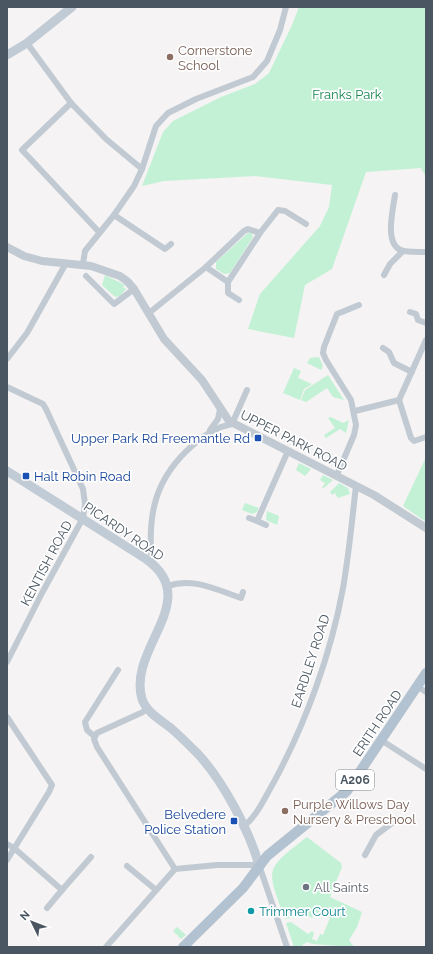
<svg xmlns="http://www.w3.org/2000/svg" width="433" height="954" font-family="Raleway,sans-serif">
<rect width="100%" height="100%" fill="#f5f3f3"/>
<!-- green -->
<g fill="#c3f1d5">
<polygon points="299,7 426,7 426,177 421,168 366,172 332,269 305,285 294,338 248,329 260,294 320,226 329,207 332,185 255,176 164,181 142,186 163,132 173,121 221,97 255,84 269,73 292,25"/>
<polygon points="249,232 252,233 253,237 230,273 224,274 216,269 216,262"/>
<polygon points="105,275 125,285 123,287 126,289 120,296 115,297 102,285"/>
<polygon points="319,357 323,366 321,370 307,363 310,358"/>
<polygon points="294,368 301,371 298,378 312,384 304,389 300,400 283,393"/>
<polygon points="328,375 344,400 333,397 327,388 306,402 301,400 305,390"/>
<polygon points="331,417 343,423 349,420 346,433 340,429 326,438 324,435 335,428 328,418"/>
<polygon points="426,457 426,522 403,506"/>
<polygon points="299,463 311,469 305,476 296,470"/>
<polygon points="323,475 333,480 324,488 322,488 325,483 320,480"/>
<polygon points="339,483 348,488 350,494 338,498 335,493 332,495 330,492"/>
<polygon points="245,503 259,508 257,512 252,514 242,510"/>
<polygon points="267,511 279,516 277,525 266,520"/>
<path d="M307 837 341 863 342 867 330 897 362 912 357 927 349 940 354 947 312 944 307 942 300 947H294L286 923 291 922 308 934 312 931 314 933 312 939 317 941 320 934 323 935 330 918 315 912 312 918 307 915 285 919C267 868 263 871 307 837Z"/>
<polygon points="177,927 186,935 181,939 173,931"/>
</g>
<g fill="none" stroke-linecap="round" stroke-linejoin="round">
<!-- minor -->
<g stroke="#c1cad2" stroke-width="6">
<polyline points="27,43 71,103 106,139 142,169"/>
<polyline points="71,103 22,150 99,232"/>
<path d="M395 195C393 210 383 247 404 251 411 252 419 252 426 252"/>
<polyline points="114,215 165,249 171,244"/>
<polyline points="83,264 85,251 114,215 134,186 142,169 156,126 168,113 196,99 253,77 267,61 280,30 286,7"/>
<polyline points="206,267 244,231 248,229 260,233"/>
<polyline points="384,275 390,264 403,251"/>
<polyline points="86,276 114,304 134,289"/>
<polyline points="228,282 228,293 239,300"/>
<polyline points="410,312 416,314 418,320 426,323"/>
<polyline points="149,313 206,267 228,282 260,233 278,210 285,211 306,224"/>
<polyline points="383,348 389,352 394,363 412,372"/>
<polyline points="7,359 27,333 65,265"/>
<polyline points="7,387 43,404 46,409 83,489 85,504 83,518 42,593 7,662"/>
<polyline points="399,400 411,438 414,441 426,437"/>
<polyline points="355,411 399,400 426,340"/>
<polyline points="210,430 218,419 220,409"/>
<polyline points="337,475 354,435 356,425 351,400 326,360 323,353 324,347 337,314 359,305"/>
<polyline points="249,518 257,521 288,451"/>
<polyline points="257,521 266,525"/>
<path d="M152 563C147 514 155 478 193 445 205 434 216 427 232 424L247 390"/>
<path d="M168 586C193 577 217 590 241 598L243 592"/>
<polyline points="418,687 426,692"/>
<polyline points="147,708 143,712 97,733 94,739 97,747 175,869"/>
<polyline points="7,717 52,785 49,792 7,860"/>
<polyline points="94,736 87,730 85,722 118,670"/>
<polyline points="381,740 426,769"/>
<path d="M243 827C258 815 265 797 275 780 306 722 331 654 343 588 349 554 352 520 356 486"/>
<polyline points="7,844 14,848 62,890 91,857"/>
<polyline points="365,855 376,835 396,820"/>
<polyline points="127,866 156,890"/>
<polyline points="47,908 62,890"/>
<polyline points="106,947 175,869 217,865 259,865 287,947"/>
</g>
<!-- tertiary -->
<polyline stroke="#c1cad2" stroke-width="8" points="7,247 24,256 42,261 91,266 120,276 127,281 134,289 164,339 202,380 229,421 374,495 426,528"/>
<!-- secondary -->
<g stroke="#c1cbd6" stroke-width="9">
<polyline points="7,55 27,43 72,7"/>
<path d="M7 471 146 559C204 600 127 648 142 699 147 713 161 720 172 729 181 737 190 746 198 754 223 781 249 830 259 865"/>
</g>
<!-- primary -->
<polyline stroke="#b3c2d1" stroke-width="10" points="183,947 243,888 267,856 347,791 426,673"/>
</g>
<!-- markers -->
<g fill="#8d6e63" stroke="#fff" stroke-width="1.5">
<circle cx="170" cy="57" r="4"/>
<circle cx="285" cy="811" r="4"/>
</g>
<g fill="#1a4fb4" stroke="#fff" stroke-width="1.5">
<rect x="254" y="434" width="8" height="8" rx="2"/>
<rect x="22" y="472" width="8" height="8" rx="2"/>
<rect x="230" y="817" width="8" height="8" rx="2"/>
</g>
<circle fill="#6b7280" stroke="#fff" stroke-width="1.5" cx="306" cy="887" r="4"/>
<circle fill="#0f9aa8" stroke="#fff" stroke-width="1.5" cx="251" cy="911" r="4"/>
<g text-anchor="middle" stroke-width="3.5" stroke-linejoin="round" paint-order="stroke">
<!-- shield labels -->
<rect fill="#fff" stroke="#808990" stroke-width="1" x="336" y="770" width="38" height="20" rx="3"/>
<g font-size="12" font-weight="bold" fill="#4a5661">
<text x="355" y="784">A206</text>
</g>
<!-- education labels -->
<g font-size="13" fill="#785e54" stroke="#fff" text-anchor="start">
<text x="178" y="55">Cornerstone<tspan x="178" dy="15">School</tspan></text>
<text x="293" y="809">Purple Willows Day<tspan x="293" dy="15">Nursery &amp; Preschool</tspan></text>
</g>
<!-- park labels -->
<g font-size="13" fill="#17864f" stroke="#fff">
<text x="347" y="99">Franks Park</text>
</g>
<!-- transit labels -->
<g font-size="13" fill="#164399" stroke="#fff" text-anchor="end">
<text x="250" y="443">Upper Park Rd Freemantle Rd</text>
<text x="34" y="481" text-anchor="start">Halt Robin Road</text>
<text x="226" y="819">Belvedere<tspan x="226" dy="15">Police Station</tspan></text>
</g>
<!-- street labels -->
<g font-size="13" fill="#4a5661" stroke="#fff">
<text transform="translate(294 440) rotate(27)" y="5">UPPER PARK ROAD</text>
<text transform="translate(124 531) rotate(34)" y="5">PICARDY ROAD</text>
<text transform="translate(46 563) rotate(-62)" y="5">KENTISH ROAD</text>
<text transform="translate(310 661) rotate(-72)" y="5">EARDLEY ROAD</text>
<text transform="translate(377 723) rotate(-56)" y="5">ERITH ROAD</text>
</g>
<!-- worship labels -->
<g font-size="13" fill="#5b616d" stroke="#fff" text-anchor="start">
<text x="314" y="892">All Saints</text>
</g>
<!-- culture labels -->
<g font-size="13" fill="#0d838f" stroke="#fff" text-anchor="start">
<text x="259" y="916">Trimmer Court</text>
</g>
</g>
<!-- border -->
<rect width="433" height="954" fill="none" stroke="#4a5661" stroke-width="16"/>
<!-- north arrow -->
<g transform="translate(32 922) rotate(313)" stroke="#ffffff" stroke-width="3" paint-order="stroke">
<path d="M0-3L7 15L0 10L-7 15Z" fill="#4a5661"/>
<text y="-6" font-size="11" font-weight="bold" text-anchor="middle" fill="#4a5661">N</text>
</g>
</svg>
